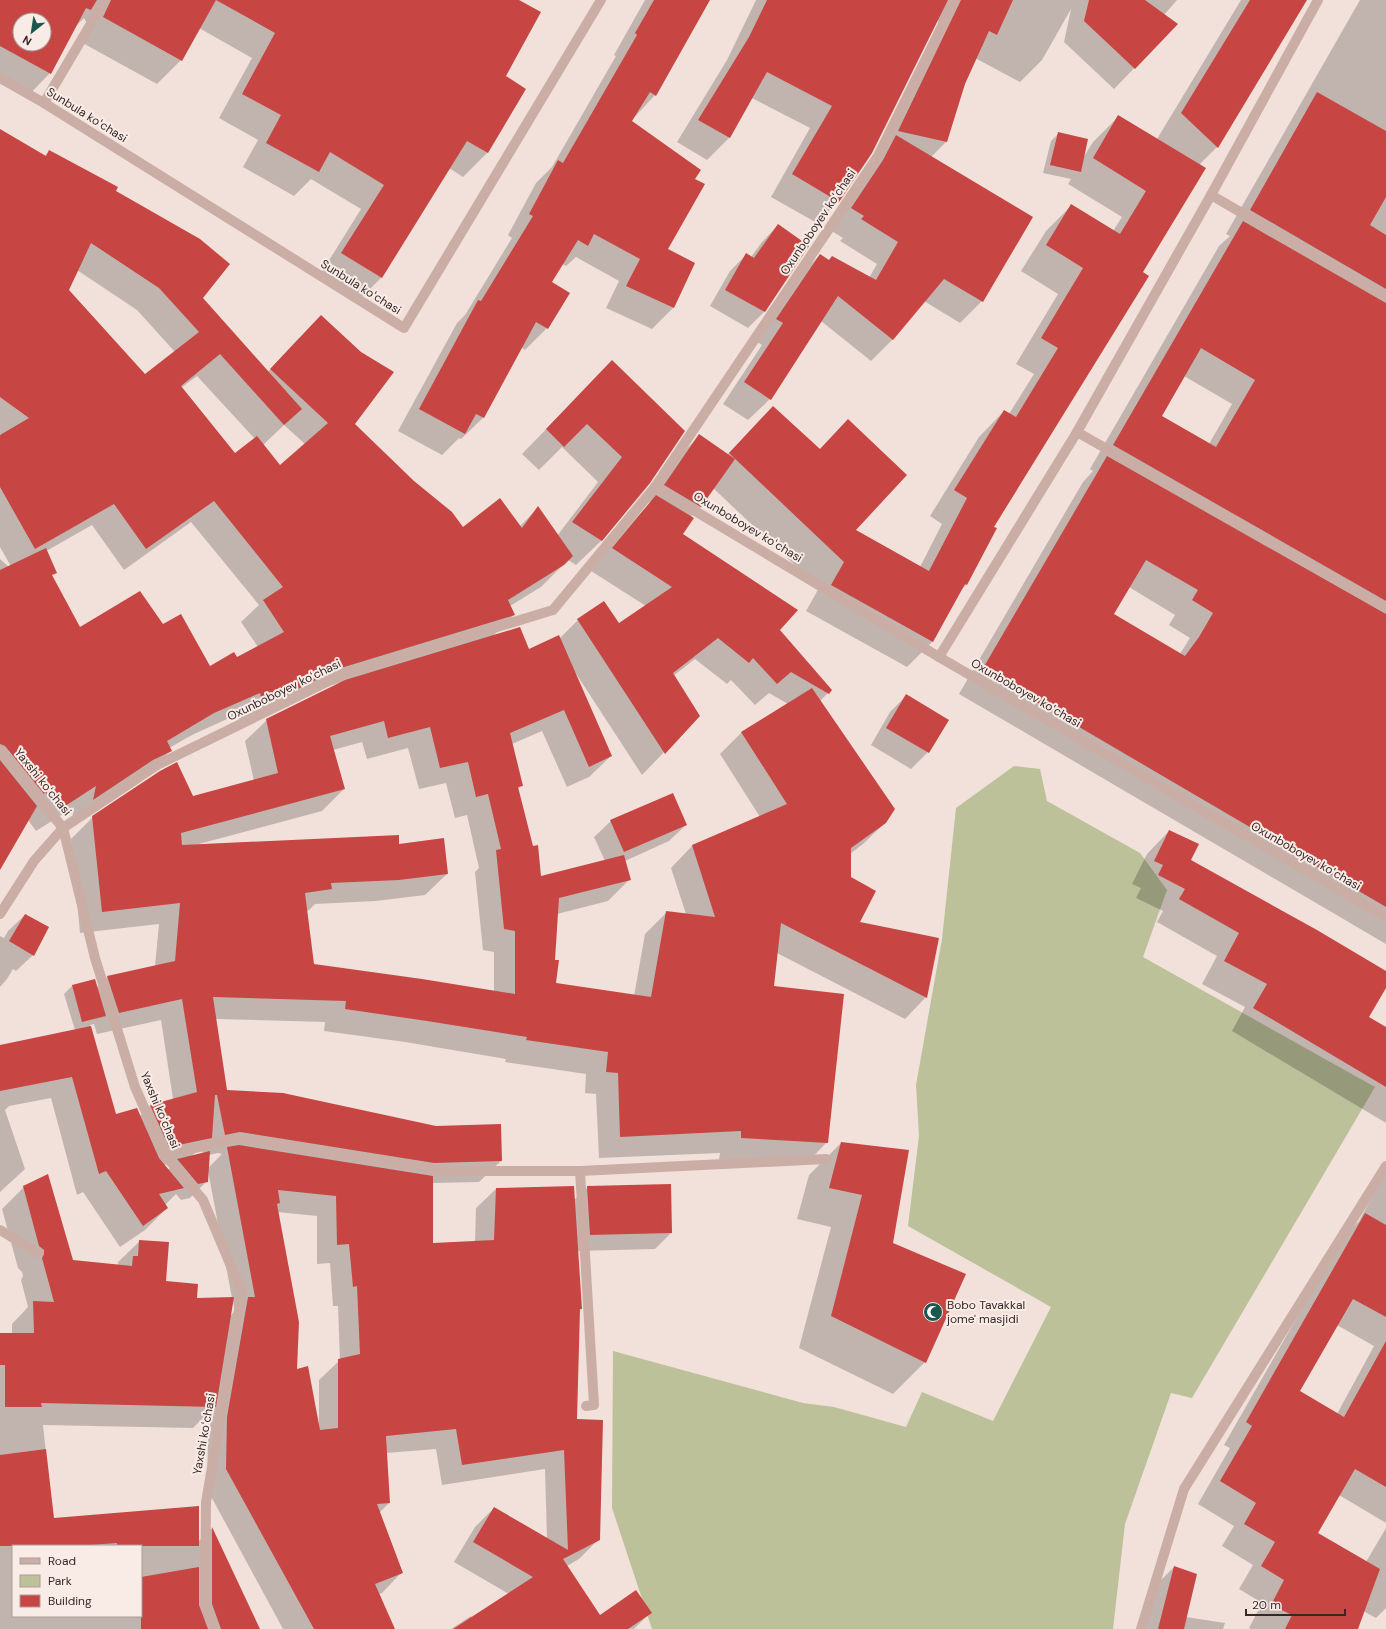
<svg xmlns="http://www.w3.org/2000/svg" width="1386" height="1629" font-family="'DM Sans',sans-serif">
<rect width="100%" height="100%" fill="#f2e1da"/>
<!-- green -->
<polygon fill="#bcc19a" points="1014,766 1040,769 1047,801 1140,853 1167,890 1143,957 1375,1087 1192,1398 1171,1393 1125,1524 1113,1629 652,1629 612,1508 613,1351 803,1403 834,1407 906,1427 922,1392 993,1421 1051,1307 908,1226 919,1136 916,1085 942,939 956,808"/>
<!-- shadow -->
<g fill="#0003" fill-rule="evenodd">
<path d="M0 0H517L504 77 525 89 487 153 463 177 449 168 381 278 357 302 318 278 361 209 311 179 294 196 243 167 258 140 219 118 252 58 199 28 181 60 157 84 79 41 88 25 84 18 76 26 50 73 27 97 0 83ZM20 20H44V44H20Z"/>
<polygon points="645,0 708,0 655,95 631,121 694,179 667,249 694,264 673,308 652,329 606,308 619,281 576,257 566,266 562,264 551,283 568,293 547,328 525,350 521,347 483,418 461,439 459,438 442,455 398,431 457,323 465,315 512,238 508,235 536,183 552,167 616,56 614,55"/>
<polygon points="756,0 1177,0 1164,15 1176,25 1114,89 1064,42 1071,9 1042,60 1020,82 975,58 964,83 946,142 931,157 1032,217 982,301 960,323 924,301 892,340 871,361 821,321 770,399 748,420 723,404 762,345 755,341 799,276 820,255 828,261 869,278 877,264 840,241 843,238 830,230 862,182 939,26 938,19 839,201 817,223 771,197 810,128 752,98 729,138 707,160 677,142 727,60"/>
<path d="M1241 0H1306L1217 147 1199 165 1142 272 992 527 966 585 961 590 932 642 907 667 806 611 819 588 713 488 701 507 690 517 681 535 778 630 828 693 820 701 886 822 863 844 850 854V878L859 923 926 997 905 1019 777 953 773 987 827 1142 806 1164 719 1159 720 1153 599 1158 596 1094 585 1093 586 1074 505 1062 506 1059 405 1042 324 1031 325 1022 216 1019 226 1091 501 1161 479 1182 432 1183V1244L475 1242 476 1208 496 1189 573 1187 574 1200 588 1187 671 1233 655 1249 577 1251 581 1309 579 1311 576 1420 599 1539 579 1559 567 1566 600 1616 650 1613 634 1629H451L471 1616 472 1618 509 1594 454 1562 475 1527 494 1508 547 1539 545 1469 442 1485 436 1449 386 1453 389 1503 379 1513 401 1573 382 1593 379 1594 394 1629H283L207 1489 208 1437 213 1408 193 1428 43 1425 53 1519 198 1542 212 1528 258 1629H0V1334H12V1324L28 1307 21 1280 23 1276 22 1272 18 1268 2 1209 24 1187 72 1261 118 1265V1262L140 1241 165 1282 196 1299 232 1298 208 1171 207 1181 190 1198 181 1200 176 1194 165 1205 167 1208 145 1230 120 1247 83 1192 77 1195 51 1098 9 1106 5 1110 25 1169 0 1192V1046L75 1030 64 994 72 986 96 988 108 977 155 966 159 924 80 933 71 839 93 817 192 797 254 781 245 741 267 720 339 684V683L318 689 241 727 238 714 192 735 169 748 171 750 149 772 72 820 74 807 36 831 28 820 0 868V559L80 630 163 625 210 667 237 659 258 647 241 622 259 605 191 522 124 570 92 525 13 570 0 547V436L1 435 0 434V131L45 156 49 151 114 192 201 298 268 372 299 338 353 425 463 528 520 526 538 508 557 536 598 482 562 447 539 470 522 454 588 386 649 482 601 541 576 565 568 560 541 587 510 606 514 615 492 637 528 650 560 638 578 620 619 625 646 606 591 571 635 519 650 503 649 502 683 452 700 436 727 455 773 407 819 450 848 421 855 530 920 567 942 524 930 516 979 437 1004 411 1009 414 1034 374 1016 364 1058 294 1021 271 1046 231 1071 206 1113 231 1122 217 1068 184 1071 179 1043 173 1051 141 1059 133 1083 158 1093 142 1119 116 1157 139ZM77 270 137 310 175 352 144 376 68 290ZM197 376 255 439 235 455 181 388ZM284 425 305 444 280 466 263 445ZM695 659 727 684 731 680 755 705 769 693 788 704 742 732 720 754 760 817 692 846 671 868 686 914 667 912 645 934 634 996 555 983 554 961 557 914 608 901 629 880 625 861 669 841 686 825 611 821 594 837 605 861 540 877 518 789 522 785 512 744 542 731 567 787 589 777 611 756 574 672H575L642 775 699 716 673 676ZM362 742 367 759 408 748 419 789 446 783 455 818 467 815 479 868 475 872 483 950 494 952V991L313 965 306 911 309 910 315 904 376 901 425 895 447 874 398 845H195L322 811 344 789 333 750ZM161 1020 173 1099 150 1106 140 1116H115L90 1025 94 1024 97 1034ZM201 1146 203 1154 191 1157ZM218 1153 222 1154 208 1168 209 1155ZM175 1162 168 1170 164 1165ZM277 1212 317 1216V1264L330 1263 333 1306H338L340 1360 319 1380V1426L296 1370ZM233 1301 235 1311 230 1316ZM13 1546H141V1616H13Z"/>
<path d="M1360 0H1386V944L959 694 1083 482 1093 471 1090 469 1219 246 1230 236 1226 234ZM1184 376 1232 404 1209 444 1161 416ZM1129 587 1175 615 1169 625 1190 638 1180 654 1113 614Z"/>
<polygon points="778,225 808,246 764,312 748,328 710,306 730,271 747,254 751,257 762,242"/>
<polygon points="906,696 947,720 928,752 911,769 871,745 890,712"/>
<polygon points="1169,831 1190,861 1386,972 1386,986 1368,1017 1386,1028 1386,1123 1232,1031 1245,1007 1202,984 1217,956 1157,922 1163,911 1136,898 1141,888 1132,884 1147,854"/>
<polygon points="25,915 33,955 16,971 13,969 7,979 0,987 0,936 4,938 8,931"/>
<polygon points="841,1143 892,1243 925,1362 893,1394 799,1348 831,1227 797,1219 809,1175"/>
<path d="M1386 1168V1523L1339 1495 1317 1533 1366 1562 1386 1528V1608L1376 1618 1363 1611 1357 1629H1251L1249 1628 1262 1603 1239 1589 1253 1565 1222 1546 1234 1526 1198 1504 1230 1448 1224 1445 1343 1237 1359 1221 1377 1188ZM1337 1325 1374 1346 1337 1414 1299 1391Z"/>
<polygon points="1174,1567 1186,1617 1225,1623 1223,1629 1142,1629 1151,1590"/>
</g>
<!-- building -->
<g fill="#c74643" fill-rule="evenodd">
<path d="M0 0H97L91 10 86 8 51 74 0 46ZM20 20H44V44H20Z"/>
<polygon points="111,0 519,0 541,12 506,76 526,89 488,153 467,141 382,278 341,253 384,185 330,152 319,172 266,143 281,115 242,94 275,33 216,0 182,61 103,17"/>
<polygon points="654,0 710,0 656,96 650,92 632,121 701,170 695,179 705,184 668,249 695,263 674,308 626,286 640,259 594,234 588,246 578,240 552,282 570,293 548,329 536,322 484,418 476,414 465,434 419,409 478,300 481,301 533,216 529,214 558,160 563,163 637,35 635,33"/>
<polygon points="767,0 948,0 872,153 839,202 792,174 832,106 767,72 730,138 698,120 749,37"/>
<polygon points="961,0 1013,0 997,35 989,31 965,84 947,142 898,131"/>
<polygon points="1089,0 1145,0 1178,24 1135,69 1084,21"/>
<polygon points="1250,0 1307,0 1218,148 1181,113"/>
<polygon points="1317,92 1386,131 1386,197 1370,225 1386,235 1386,289 1250,210"/>
<polygon points="1118,115 1206,168 1143,272 1149,276 994,527 997,528 967,585 965,584 933,642 831,585 844,562 729,453 773,406 820,449 848,419 907,475 856,530 929,571 967,498 954,490 1004,410 1016,417 1058,348 1041,338 1083,268 1046,245 1071,204 1120,234 1146,191 1093,158"/>
<path d="M0 129 46 156 49 150 118 187 116 191 200 239 230 264 203 298 302 409 284 425 220 354 181 386 235 453 257 436 280 465 328 423 270 369 321 315 361 352 394 372 355 424 414 481 452 512 463 527 500 498 522 528 538 506 573 556 564 565 508 600 515 615 341 668 263 706 260 693 214 713 167 741 172 751 153 760 93 800 96 786 59 810 45 792 44 794 5 746 0 744V570L46 548 57 573 52 575 80 627 140 591 163 624 181 614 210 666 234 652 237 657 284 632 263 600 283 587 214 501 146 549 114 504 35 549 0 487V435L29 418 0 397ZM91 243 159 288 199 332 145 374 69 290Z"/>
<polygon points="1058,132 1088,139 1081,172 1050,165"/>
<polygon points="896,135 1033,217 983,302 944,279 893,340 838,296 771,400 744,382 783,323 776,319 820,254 829,260 832,256 876,280 898,242 861,219 864,216 851,208 883,160"/>
<path d="M1243 221 1386 303V601L1113 445ZM1201 348 1255 380 1216 447 1162 416Z"/>
<polygon points="778,224 809,246 765,312 725,290 746,253 754,258"/>
<polygon points="612,360 685,431 650,483 602,541 572,522 622,457 587,424 564,447 546,429"/>
<polygon points="699,434 735,459 701,507 664,485"/>
<path d="M1107 456 1386 614V907L982 670ZM1146 560 1198 590 1192 600 1213 613 1199 637 1185 656 1114 614Z"/>
<polygon points="656,495 694,518 683,534 798,610 780,630 832,690 829,694 791,672 777,684 753,658 749,663 718,638 673,673 700,716 665,754 577,619 604,601 619,623 672,587 612,548"/>
<path d="M520 627 529 649 559 635 612 756 589 767 564 710 510 733 523 786 518 787 533 846 538 845 541 876 624 855 631 880 559 898 555 960H559L556 983 651 997 666 911 715 917 692 845 787 804 741 732 812 688 895 809 886 823 851 848V877L876 891 860 922 939 938 927 998 781 923 774 986 844 994 828 1143 741 1138V1131L620 1137 618 1073 606 1072 608 1052 526 1040 527 1037 427 1021 345 1009 346 1001 213 997 227 1090 283 1093 436 1126 501 1124 502 1161 434 1163 240 1132 225 1135 217 1095H215L212 1138 169 1147 150 1105 197 1092 182 999 119 1013 107 976 175 961 180 903 102 912 92 816 160 771 177 762 193 796 278 773 266 719 345 680ZM384 721 388 738 430 727 440 768 468 762 476 797 488 794 501 849 496 850 504 929 515 931V994L422 979 314 964 305 893 332 889 331 883 399 880 448 874 444 838 399 844V835L182 845 181 833 345 789 330 736Z"/>
<polygon points="906,694 949,720 929,753 886,728"/>
<polygon points="0,760 37,806 0,870"/>
<polygon points="673,793 687,825 624,852 610,820"/>
<polygon points="1169,830 1199,844 1191,860 1317,930 1386,971 1386,988 1369,1017 1386,1027 1386,1087 1253,1008 1267,984 1224,961 1239,933 1179,899 1185,889 1158,875 1163,865 1154,861"/>
<polygon points="25,914 49,927 34,956 9,941"/>
<polygon points="95,979 106,1016 82,1022 72,985"/>
<polygon points="91,1026 116,1114 137,1108 159,1158 184,1188 159,1194 168,1208 143,1226 106,1171 99,1174 72,1077 0,1091 0,1045"/>
<polygon points="841,1142 909,1150 893,1243 966,1274 926,1363 831,1316 862,1195 829,1188"/>
<path d="M239 1145 433 1176V1243L494 1240 496 1188 574 1186 582 1309H580L577 1419 603 1420 600 1540 563 1559 600 1615 636 1590 652 1613 628 1629H453L533 1577 473 1542 494 1507 568 1550 564 1450 462 1465 456 1429 386 1436 390 1503 377 1504 403 1573 375 1584 395 1629H314L226 1469 227 1417 248 1297H255L227 1147ZM278 1190 336 1196 337 1245 349 1244 353 1287 357 1286 360 1354 338 1359V1428L320 1430 308 1366 297 1369 299 1322 277 1204 280 1203Z"/>
<polygon points="210,1151 208,1182 198,1184 177,1159"/>
<polygon points="48,1174 73,1260 132,1266 133,1256 138,1256 139,1240 169,1242 166,1281 198,1284 197,1298 234,1297 216,1407 41,1403 42,1407 5,1407 5,1365 0,1365 0,1333 34,1333 33,1301 54,1302 42,1258 44,1254 44,1250 39,1246 23,1186"/>
<polygon points="671,1184 672,1233 590,1235 587,1186"/>
<polygon points="1365,1213 1386,1225 1386,1317 1353,1299 1300,1391 1344,1417 1386,1341 1386,1487 1355,1469 1318,1533 1380,1569 1358,1629 1285,1629 1292,1615 1271,1605 1284,1580 1261,1566 1275,1542 1244,1524 1256,1503 1220,1481 1252,1426 1246,1422"/>
<polygon points="46,1449 54,1518 199,1506 199,1546 117,1546 117,1543 77,1546 0,1546 0,1455"/>
<polygon points="212,1527 260,1629 221,1629 212,1604"/>
<polygon points="1174,1566 1197,1574 1184,1629 1158,1629"/>
<polygon points="199,1567 199,1605 208,1629 141,1629 141,1577"/>
</g>
<g fill="none" stroke-linecap="round" stroke-linejoin="round">
<!-- service -->
<g stroke="#caaea6" stroke-width="10">
<polyline points="580,1171 594,1405 586,1406"/>
<polyline points="0,1230 38,1253"/>
</g>
<!-- minor -->
<g stroke="#caaea6" stroke-width="10">
<polyline points="0,78 44,103 404,328 601,0"/>
<polyline points="44,103 105,0"/>
<polyline points="1211,195 1386,297"/>
<polyline points="1077,432 1386,608"/>
<polyline points="655,487 939,657 1386,917"/>
<polyline points="939,657 1077,432 1211,195 1318,0"/>
<polyline points="0,750 63,828 95,958 135,1087 165,1155 203,1200 242,1292 206,1502 205,1605 215,1629"/>
<polyline points="0,914 34,861 63,828 157,765 343,674 553,610 655,487 878,156 955,0"/>
<polyline points="165,1155 239,1138 445,1171 580,1171 826,1159"/>
<polyline points="1141,1629 1184,1489 1386,1166"/>
</g>
</g>
<!-- icons -->
<defs>
<g id="mosque-disc" transform="scale(1)"><circle r="9.5" fill="#1c574e" stroke="#f9ece6"/><path d="M3.5-4.9A6 6 0 1 0 3.5 4.9A5 5 0 1 1 3.5-4.9Z" fill="#fff"/></g>
</defs>
<g fill-rule="evenodd">
<use href="#mosque-disc" x="933" y="1312"/>
</g>
<g text-anchor="middle" stroke-width="4" stroke-linejoin="round" paint-order="stroke">
<!-- street labels -->
<g font-size="12" fill="#362827" stroke="#f9ece6">
<text transform="translate(87 115) rotate(32)" y="4">Sunbula koʻchasi</text>
<text transform="translate(818 222) rotate(-56)" y="4">Oxunboboyev koʻchasi</text>
<text transform="translate(361 287) rotate(32)" y="4">Sunbula koʻchasi</text>
<text transform="translate(748 527) rotate(31)" y="4">Oxunboboyev koʻchasi</text>
<text transform="translate(284 690) rotate(-26)" y="4">Oxunboboyev koʻchasi</text>
<text transform="translate(1026 693) rotate(30)" y="4">Oxunboboyev koʻchasi</text>
<text transform="translate(43 782) rotate(51)" y="4">Yaxshi koʻchasi</text>
<text transform="translate(1306 856) rotate(30)" y="4">Oxunboboyev koʻchasi</text>
<text transform="translate(160 1110) rotate(67)" y="4">Yaxshi koʻchasi</text>
<text transform="translate(204 1434) rotate(-80)" y="4">Yaxshi koʻchasi</text>
</g>
<!-- poi labels -->
<g font-size="12" fill="#362827" stroke="#f9ece6" text-anchor="start">
<text x="947" y="1309">Bobo Tavakkal<tspan x="947" dy="14">jome' masjidi</tspan></text>
</g>
</g>
<!-- legend -->
<rect x="12" y="1545" width="130" height="72" fill="#f9ece6" stroke="#ab9e9a"/>
<rect x="20" y="1558" width="20" height="6" fill="#caaea6" stroke="#ab9e9a"/>
<text x="48" y="1565" font-size="12" fill="#362827">Road</text>
<rect x="20" y="1575" width="20" height="12" fill="#bcc19a" stroke="#ab9e9a"/>
<text x="48" y="1585" font-size="12" fill="#362827">Park</text>
<rect x="20" y="1595" width="20" height="12" fill="#c74643" stroke="#ab9e9a"/>
<text x="48" y="1605" font-size="12" fill="#362827">Building</text>
<!-- north arrow -->
<g transform="translate(32 32) rotate(210)"><circle r="19" fill="#f9ece6" stroke="#ab9e9a"/>
<path d="M0-3L7 15L0 10L-7 15Z" fill="#1c574e"/>
<text y="-6" font-size="11" font-weight="bold" text-anchor="middle" fill="#362827">N</text>
</g>
<!-- scale -->
<path d="M1246 1609v6h99v-6" fill="none" stroke="#362827" stroke-width="2"/>
<text x="1252" y="1609" font-size="12" fill="#362827" stroke="#f9ece6" stroke-width="3" paint-order="stroke">20 m</text>
</svg>
